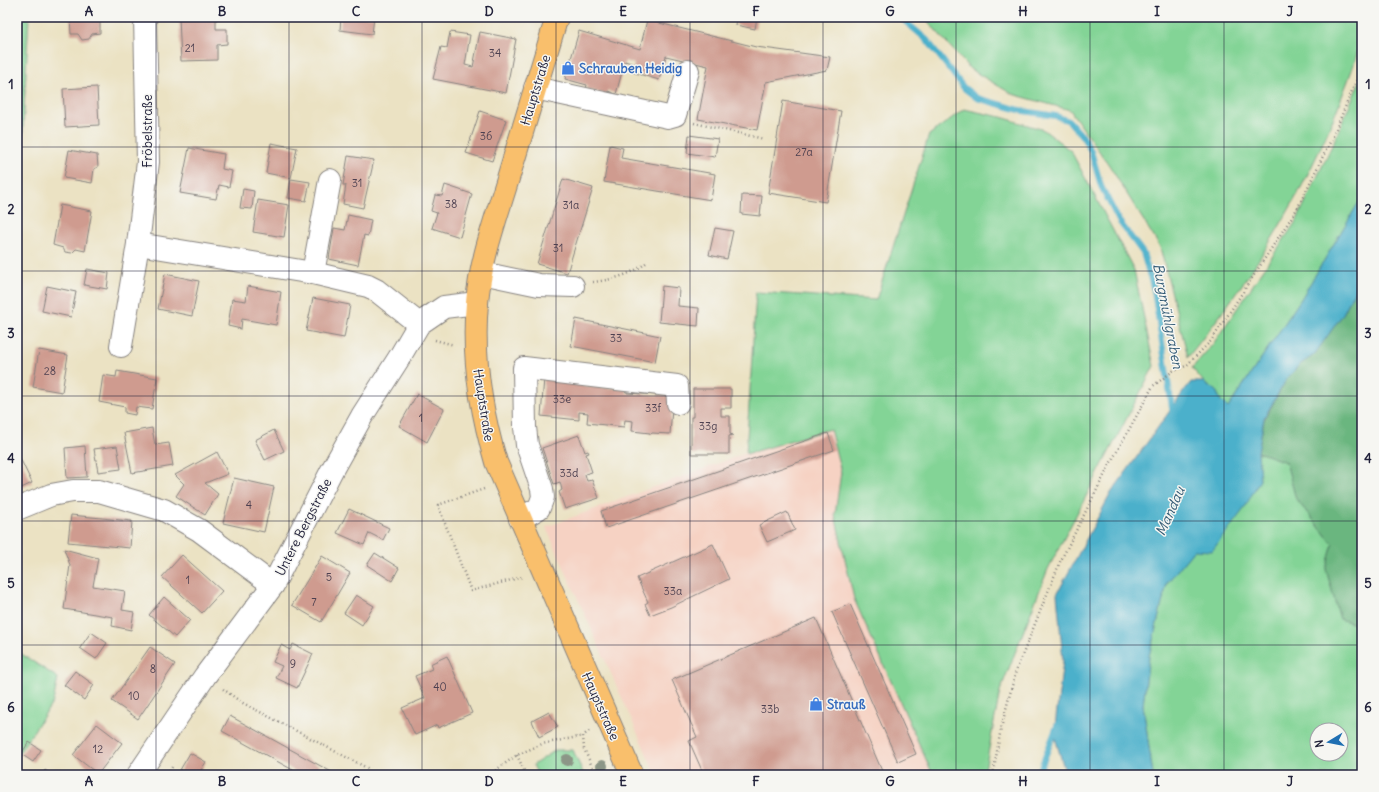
<svg xmlns="http://www.w3.org/2000/svg" width="1379" height="792" font-family="Delius,sans-serif">
<rect width="100%" height="100%" fill="#f6f6f2"/>
<filter id="ink" filterUnits="userSpaceOnUse"><feTurbulence type="fractalNoise" baseFrequency=".025" numOctaves="2"/><feDisplacementMap in="SourceGraphic" scale="8" xChannelSelector="R" yChannelSelector="G"/><feConvolveMatrix kernelMatrix="1 2 1 2 8 2 1 2 1" color-interpolation-filters="sRGB"/></filter>
<filter id="wash" filterUnits="userSpaceOnUse"><feTurbulence type="fractalNoise" baseFrequency=".012" numOctaves="4" result="noise"/><feDisplacementMap in="SourceGraphic" scale="16" xChannelSelector="R" yChannelSelector="G"/><feGaussianBlur stdDeviation="0.9" result="paint"/><feColorMatrix in="noise" values="0 0 0 0 0 0 0 0 0 0 0 0 0 0 0 0 0 1.4 0 .05"/><feComposite in="paint" operator="in"/></filter>
<g filter="url(#wash)">
<rect width="100%" height="100%" fill="#ebe2c3"/>
<!-- built -->
<polygon fill="#f6d2c3" points="830,429 841,472 835,515 854,599 933,775 656,775 546,527 743,454"/>
<!-- green -->
<g fill="#83d496" stroke="#527b68" fill-rule="evenodd">
<polygon points="17,17 29,17 17,238"/>
<path d="M924 17H1362C1362 48 1352 70 1341 99 1306 192 1251 279 1188 357L1160 247 1109 165 1070 110 1012 94 970 69Z"/>
<polygon points="1362,76 1362,197 1301,299 1228,408 1221,401 1215,389 1207,386 1192,368 1213,344 1297,220 1335,139"/>
<polygon points="964,109 1001,117 1044,130 1071,151 1134,270 1154,366 1048,569 1000,691 984,775 933,775 854,599 835,515 841,472 830,429 746,454 756,292 876,300 929,135"/>
<path d="M1258 452 1286 462 1296 499 1333 544 1326 569 1340 619 1362 626V775H1153L1143 705 1149 656 1167 583 1185 559 1260 480ZM1317 730H1341V754H1317Z"/>
<polygon points="17,651 58,678 53,702 17,756"/>
<polygon points="556,750 573,750 584,775 538,775 533,765"/>
</g>
<!-- forest -->
<polygon fill="#6ab67f" stroke="#466c5d" points="1362,276 1362,626 1340,619 1326,569 1333,544 1296,499 1286,462 1258,452 1264,420 1286,380 1299,365 1314,355 1343,314"/>
<!-- water -->
<polygon fill="#4cb0cb" stroke="#376983" points="1362,197 1362,276 1343,314 1314,355 1299,365 1286,380 1264,418 1258,452 1260,480 1244,509 1212,551 1194,550 1167,583 1149,656 1143,705 1153,775 1066,775 1054,734 1063,661 1057,594 1111,493 1184,391 1191,382 1204,382 1207,386 1215,389 1221,401 1228,408 1301,299"/>
<g fill="none" stroke-linecap="round" stroke-linejoin="round">
<!-- stream -->
<g stroke="#4cb0cb" stroke-width="6">
<polyline points="900,17 927,40 964,88 977,98 1023,111 1056,116 1069,121 1083,137 1091,151 1101,186 1119,221 1143,253 1154,290 1173,414"/>
<polyline points="1038,775 1057,726"/>
</g>
</g>
<g id="blocks">
<!-- building -->
<g fill="#cf9b8f">
<polygon points="70,17 100,17 100,33 92,34 89,39 82,40 78,34 71,34"/>
<polygon points="179,17 216,17 216,29 227,29 227,44 217,45 217,60 181,61"/>
<polygon points="341,17 374,17 372,34 340,30"/>
<polygon points="737,17 757,17 755,29 736,25"/>
<polygon points="647,20 756,47 830,57 827,70 766,82 757,130 698,119 708,66 666,56 659,80 632,72 634,64 625,61 616,94 608,91 606,95 586,89 587,85 565,79 579,31 640,49"/>
<polygon points="450,32 470,35 465,65 473,67 480,32 516,39 506,93 433,79 441,47 447,48"/>
<polygon points="97,87 99,125 65,127 63,89"/>
<polygon points="783,101 841,111 826,202 768,193"/>
<polygon points="480,111 506,120 492,161 466,153"/>
<polygon points="689,135 718,139 715,157 687,153"/>
<polygon points="271,143 297,148 291,178 266,173"/>
<polygon points="610,145 623,148 621,158 715,174 711,200 604,182"/>
<polygon points="189,148 224,154 222,169 232,171 229,187 219,185 216,199 180,193"/>
<polygon points="69,150 97,155 98,167 94,169 92,183 64,178"/>
<polygon points="348,156 374,160 363,208 343,204 346,185 343,185"/>
<polygon points="291,179 310,182 306,201 288,198"/>
<polygon points="563,179 593,188 567,273 537,264"/>
<polygon points="445,185 472,194 460,237 432,228 437,213 431,211 435,195 442,196"/>
<polygon points="243,189 254,191 252,209 240,208"/>
<polygon points="742,195 762,196 760,216 741,214"/>
<polygon points="258,200 289,205 284,237 253,232"/>
<polygon points="60,205 92,211 85,251 76,249 72,253 65,252 63,248 53,245"/>
<polygon points="348,215 371,220 368,236 364,235 358,265 329,259 334,228 345,230"/>
<polygon points="715,228 733,231 727,259 709,255"/>
<polygon points="87,269 109,273 107,289 84,285"/>
<polygon points="165,274 199,281 192,316 158,309"/>
<polygon points="47,286 76,292 71,317 42,311"/>
<polygon points="248,286 281,292 276,325 242,319 241,329 228,326 232,299 246,301"/>
<polygon points="662,286 679,288 678,306 699,308 698,326 659,322"/>
<polygon points="313,298 350,305 344,338 306,331"/>
<polygon points="576,319 660,336 655,362 571,346"/>
<polygon points="39,350 68,355 62,392 33,387"/>
<polygon points="117,371 157,378 152,409 136,407 135,415 125,413 125,407 99,402 103,375 116,377"/>
<polygon points="544,378 581,381 582,386 627,389 627,393 673,396 670,434 652,433 650,435 650,433 632,431 633,421 625,420 624,427 587,423 588,413 579,412 579,420 541,416"/>
<polygon points="693,389 731,389 731,408 721,408 721,416 730,416 730,434 733,435 729,436 729,454 691,454 691,417 693,417"/>
<polygon points="417,394 444,409 427,442 399,426"/>
<polygon points="152,428 155,445 169,443 173,466 132,473 124,433"/>
<polygon points="274,430 284,451 265,460 255,440"/>
<polygon points="828,433 834,450 606,528 601,511"/>
<polygon points="579,435 585,452 588,451 589,453 586,454 592,472 585,474 587,481 592,480 599,498 565,509 559,492 562,490 560,482 554,484 542,448"/>
<polygon points="85,446 87,477 67,478 65,448"/>
<polygon points="117,446 121,469 98,472 94,449"/>
<polygon points="217,452 228,474 205,483 218,494 205,515 176,496 184,484 175,475"/>
<polygon points="20,458 32,483 17,490 17,459"/>
<polygon points="234,478 274,487 264,532 223,523"/>
<polygon points="349,509 389,528 383,540 369,533 364,545 337,533"/>
<polygon points="787,512 795,530 767,542 759,525"/>
<polygon points="71,515 132,521 130,548 68,542"/>
<polygon points="713,544 729,579 671,607 650,615 645,604 648,602 637,578"/>
<polygon points="64,549 98,558 93,586 125,591 122,610 134,612 131,630 112,626 113,617 64,609 70,565"/>
<polygon points="375,553 399,568 392,581 367,565"/>
<polygon points="182,555 222,591 202,613 162,577"/>
<polygon points="322,556 350,573 321,622 292,605"/>
<polygon points="356,595 374,606 362,625 344,613"/>
<polygon points="164,597 190,620 175,637 149,615"/>
<polygon points="850,604 916,754 898,762 832,612"/>
<polygon points="816,618 882,771 874,775 704,775 689,741 697,737 672,680"/>
<polygon points="91,632 107,643 96,659 80,648"/>
<polygon points="293,644 313,654 297,688 276,678 282,666 273,662 281,645 290,650"/>
<polygon points="150,647 175,664 138,719 112,701"/>
<polygon points="447,656 472,713 438,728 437,725 415,735 402,708 425,698 415,676 432,669 430,664"/>
<polygon points="75,671 94,685 84,700 64,685"/>
<polygon points="549,712 558,727 539,737 532,721"/>
<polygon points="230,716 337,775 302,775 222,731"/>
<polygon points="97,724 122,743 98,774 73,755"/>
<polygon points="29,742 41,750 33,762 21,754"/>
<polygon points="190,753 206,762 198,775 177,775"/>
<polygon points="45,770 52,775 42,775"/>
</g>
</g>
</g>
<g filter="url(#ink)">
<use href="#blocks" fill-opacity="0" stroke="#86827f" stroke-width="1"/>
<g fill="none" stroke-linecap="round" stroke-linejoin="round">
<!-- minor casing -->
<g stroke="#86827f" stroke-width="24">
<g id="minor">
<polyline points="535,88 668,117 675,115 688,71"/>
<polyline points="138,244 313,273 368,286 376,290 419,324"/>
<polyline points="313,273 330,180"/>
<polyline points="482,273 539,285 573,286"/>
<polyline points="121,346 138,244 148,162 145,17"/>
<polyline points="17,509 51,495 73,491 99,491 164,510 199,530 273,585"/>
<polyline points="520,519 539,508 543,497 542,489 527,445 525,427 524,368 677,386 678,403"/>
<polyline points="138,775 205,676 273,585 332,470 362,416 399,358 419,324 444,307 477,303"/>
</g>
</g>
<!-- major casing -->
<g stroke="#86827f" stroke-width="24">
<path id="major" d="M557 17C540 73 523 129 506 185 494 224 480 263 477 303 472 357 481 411 496 462L632 775"/>
</g>
<!-- path -->
<g stroke="#86827f" stroke-width="2.5" stroke-dasharray="1 3" stroke-linecap="butt">
<polyline points="694,123 764,139"/>
<path d="M593 282C611 280 631 275 646 263"/>
<polyline points="435,340 454,345"/>
<polyline points="484,489 438,505 471,591 522,577"/>
<polyline points="223,689 241,702 369,769"/>
<polyline points="589,731 583,736 584,749 596,775"/>
<polyline points="517,755 526,775"/>
<polyline points="168,775 173,765"/>
<polyline points="489,775 517,755 542,744 583,736"/>
<polyline points="993,775 1001,728 1016,671 1060,562 1110,464 1153,386 1173,371 1186,366 1211,341 1297,209 1333,136 1362,67"/>
</g>
<!-- minor -->
<use href="#minor" stroke="#fff" stroke-width="22"/>
<!-- major -->
<use href="#major" stroke="#f9bf6c" stroke-width="22"/>
</g>
<!-- trees -->
<g fill="#8c9687">
<circle cx="567" cy="760" r="6"/>
<circle cx="602" cy="766" r="6"/>
</g>
</g>
<!-- grid -->
<path fill="none" stroke="#22223b" stroke-width="1" stroke-opacity="0.55" d="M156 17V775M289 17V775M422 17V775M556 17V775M690 17V775M823 17V775M956 17V775M1090 17V775M1224 17V775M17 147H1362M17 271H1362M17 396H1362M17 521H1362M17 645H1362"/>
<!-- icons -->
<defs>
<g id="shop-bare" transform="scale(1.08)"><path d="M-5-2.5h2.3a2.7 3.5 0 0 1 5.4 0H5L5.5 6h-11ZM-1.5-2.5h3a1.5 2.3 0 0 0-3 0Z" fill="#3f7fe0" stroke="#f6f6f2" stroke-width="2.5" paint-order="stroke"/></g>
</defs>
<g fill-rule="evenodd">
<use href="#shop-bare" x="568" y="68"/>
<use href="#shop-bare" x="816" y="704"/>
</g>
<g text-anchor="middle" stroke-width="3" stroke-linejoin="round" paint-order="stroke">
<!-- number labels -->
<g font-size="11" fill="#4d4050">
<text x="190" y="52">21</text>
<text x="495" y="57">34</text>
<text x="486" y="140">36</text>
<text x="804" y="156">27a</text>
<text x="357" y="187">31</text>
<text x="451" y="208">38</text>
<text x="571" y="209">31a</text>
<text x="558" y="252">31</text>
<text x="616" y="342">33</text>
<text x="50" y="375">28</text>
<text x="562" y="403">33e</text>
<text x="653" y="412">33f</text>
<text x="421" y="422">1</text>
<text x="708" y="430">33g</text>
<text x="569" y="477">33d</text>
<text x="249" y="509">4</text>
<text x="329" y="581">5</text>
<text x="188" y="584">1</text>
<text x="673" y="595">33a</text>
<text x="314" y="606">7</text>
<text x="293" y="668">9</text>
<text x="153" y="673">8</text>
<text x="440" y="691">40</text>
<text x="134" y="700">10</text>
<text x="770" y="713">33b</text>
<text x="98" y="753">12</text>
</g>
<!-- shop labels -->
<g font-size="13" font-weight="bold" fill="#366cbe" stroke="#f6f6f2" text-anchor="start">
<text x="579" y="73">Schrauben Heidig</text>
<text x="827" y="709">Strauß</text>
</g>
<!-- street labels -->
<g font-size="13" fill="#22223b" stroke="#f6f6f2">
<text transform="translate(535 90) rotate(-73)" y="5">Hauptstraße</text>
<text transform="translate(147 131) rotate(-90)" y="5">Fröbelstraße</text>
<text transform="translate(484 405) rotate(81)" y="5">Hauptstraße</text>
<text transform="translate(303 527) rotate(-63)" y="5">Untere Bergstraße</text>
<text transform="translate(601 706) rotate(66)" y="5">Hauptstraße</text>
</g>
<!-- water labels -->
<g font-size="14" font-style="italic" fill="#335b75" stroke="#f6f6f2">
<text transform="translate(1168 316) rotate(79)" y="5">Burgmühlgraben</text>
<text transform="translate(1170 511) rotate(-66)" y="5">Mandau</text>
</g>
</g>
<!-- margin -->
<rect width="1379" height="792" fill="none" stroke="#f6f6f2" stroke-width="44"/>
<!-- north arrow -->
<g transform="translate(1329 742) rotate(260)"><circle r="19" fill="#f6f6f2" stroke="#a1a1a9"/>
<path d="M0-3L7 15L0 10L-7 15Z" fill="#1f6fb2"/>
<text y="-6" font-size="11" font-weight="bold" text-anchor="middle" fill="#22223b">N</text>
</g>
<rect x="22" y="22" width="1335" height="748" fill="none" stroke="#22223b" stroke-width="1.5"/>
<g font-size="13" text-anchor="middle" font-weight="bold" fill="#22223b">
<text x="89" y="16">A</text>
<text x="222" y="16">B</text>
<text x="356" y="16">C</text>
<text x="489" y="16">D</text>
<text x="623" y="16">E</text>
<text x="756" y="16">F</text>
<text x="890" y="16">G</text>
<text x="1023" y="16">H</text>
<text x="1157" y="16">I</text>
<text x="1290" y="16">J</text>
<text x="11" y="89">1</text>
<text x="1368" y="89">1</text>
<text x="11" y="214">2</text>
<text x="1368" y="214">2</text>
<text x="11" y="338">3</text>
<text x="1368" y="338">3</text>
<text x="11" y="463">4</text>
<text x="1368" y="463">4</text>
<text x="11" y="588">5</text>
<text x="1368" y="588">5</text>
<text x="11" y="712">6</text>
<text x="1368" y="712">6</text>
<text x="89" y="786">A</text>
<text x="222" y="786">B</text>
<text x="356" y="786">C</text>
<text x="489" y="786">D</text>
<text x="623" y="786">E</text>
<text x="756" y="786">F</text>
<text x="890" y="786">G</text>
<text x="1023" y="786">H</text>
<text x="1157" y="786">I</text>
<text x="1290" y="786">J</text>
</g>
</svg>
